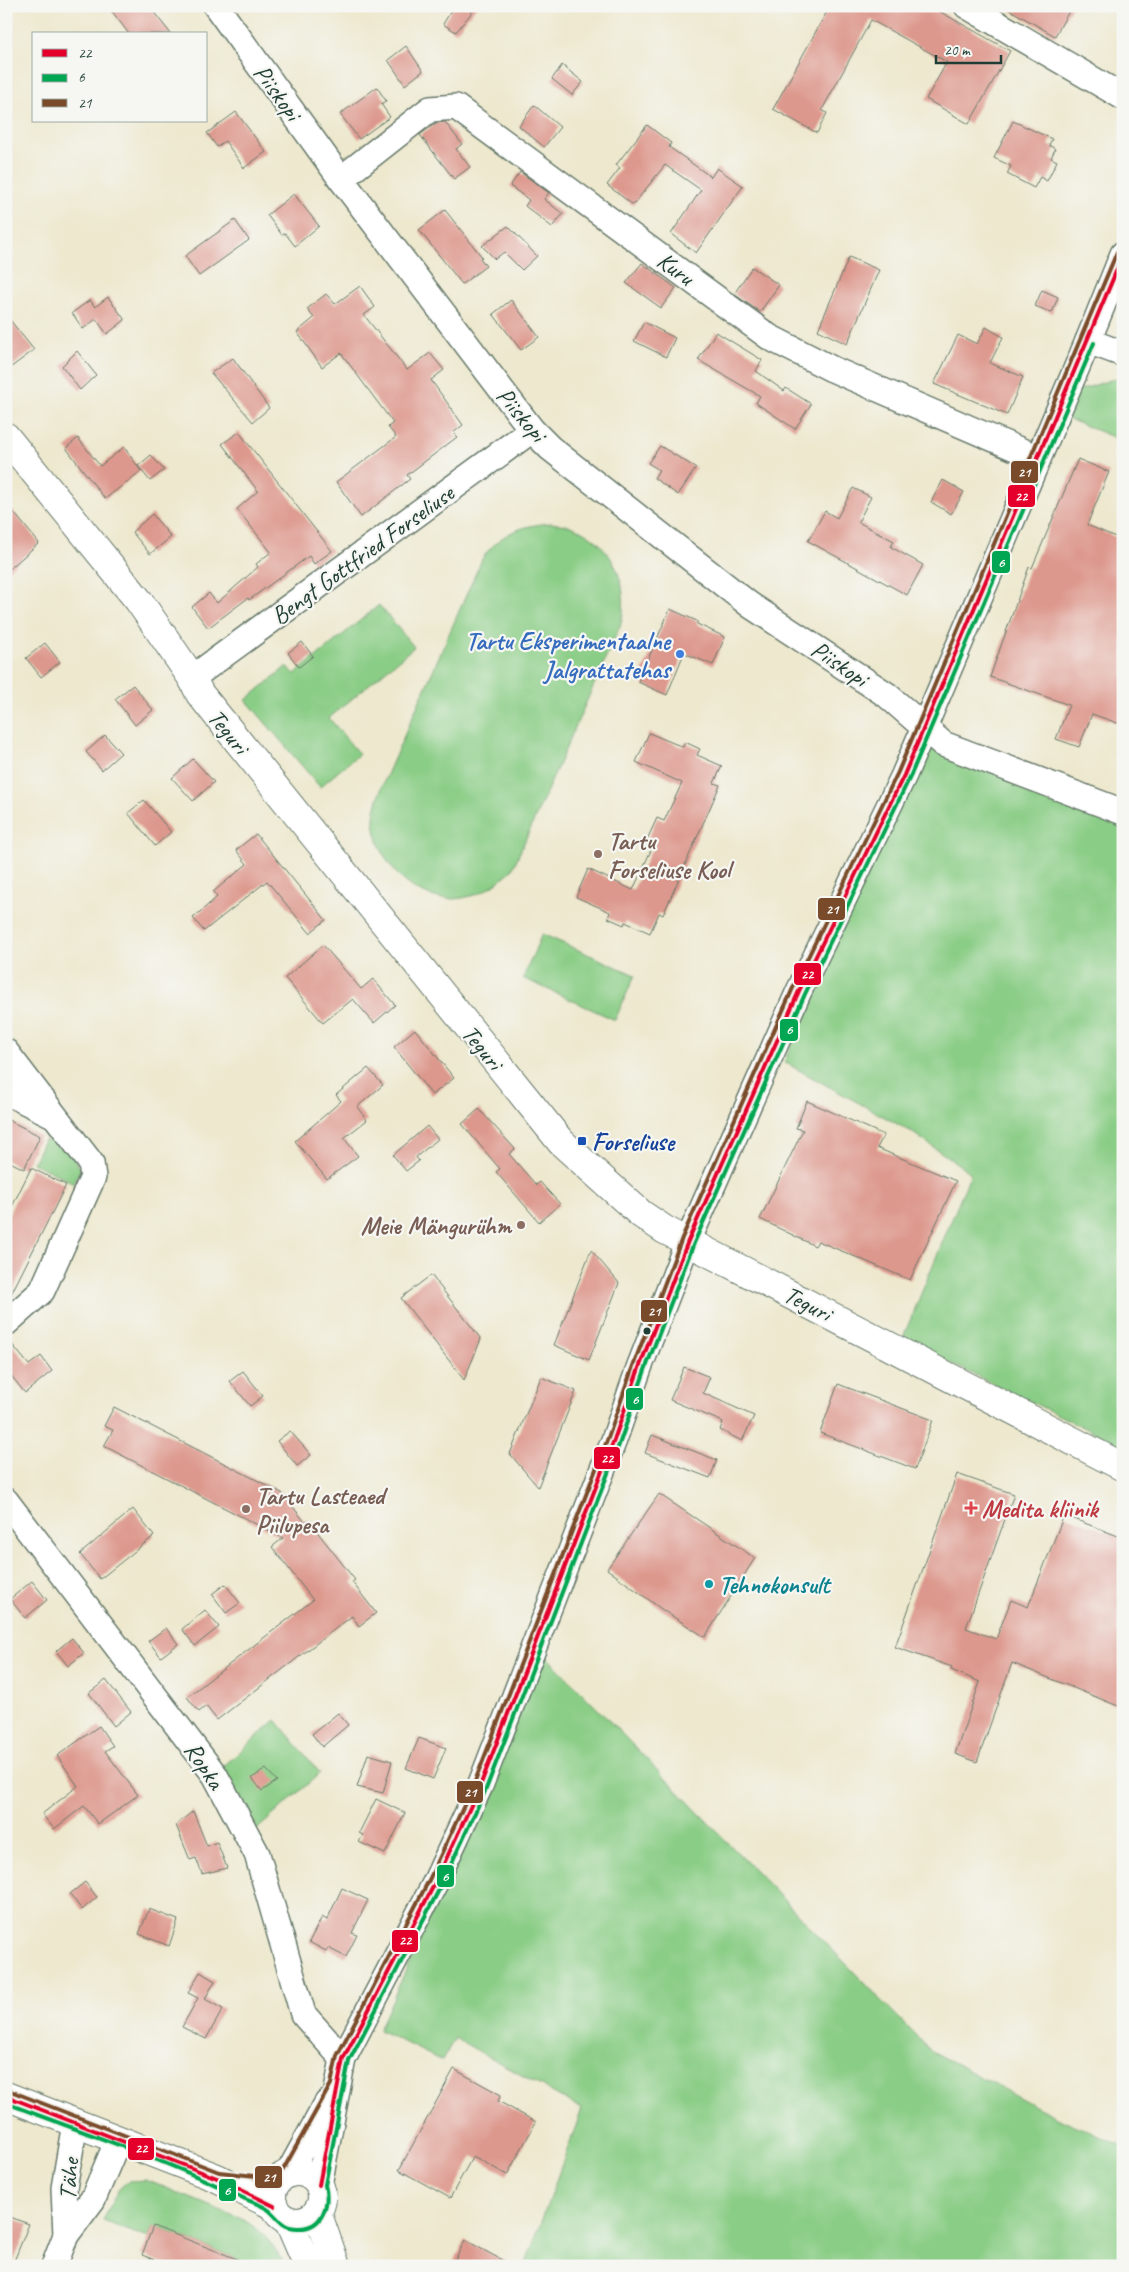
<svg xmlns="http://www.w3.org/2000/svg" width="1129" height="2272" font-family="Caveat,sans-serif">
<rect width="100%" height="100%" fill="#f6f6f2"/>
<filter id="ink" filterUnits="userSpaceOnUse"><feTurbulence type="fractalNoise" baseFrequency=".02" numOctaves="2"/><feDisplacementMap in="SourceGraphic" scale="10" xChannelSelector="R" yChannelSelector="G"/><feConvolveMatrix kernelMatrix="1 2 1 2 8 2 1 2 1" color-interpolation-filters="sRGB"/></filter>
<filter id="wash" filterUnits="userSpaceOnUse"><feTurbulence type="fractalNoise" baseFrequency=".0096" numOctaves="4" result="noise"/><feDisplacementMap in="SourceGraphic" scale="20" xChannelSelector="R" yChannelSelector="G"/><feGaussianBlur stdDeviation="1.12" result="paint"/><feColorMatrix in="noise" values="0 0 0 0 0 0 0 0 0 0 0 0 0 0 0 0 0 1.4 0 .05"/><feComposite in="paint" operator="in"/></filter>
<g filter="url(#wash)">
<rect width="100%" height="100%" fill="#ede8ce"/>
<!-- green -->
<g fill="#8acd86" stroke="#54855d">
<polygon points="1123,376 1123,441 1066,418 1077,391"/>
<path d="M550 523C557 524 566 524 573 527 612 541 632 587 620 626L512 870C500 880 490 890 474 895 424 912 379 871 374 822 373 812 379 796 382 786L482 559C500 533 520 526 550 523Z"/>
<polygon points="379,605 414,647 329,718 359,754 320,787 246,700 287,666 295,674"/>
<polygon points="924,744 1123,818 1123,1446 902,1340 971,1173 910,1131 784,1062"/>
<polygon points="542,934 635,975 615,1020 523,978"/>
<path d="M44 1140C60 1139 73 1157 81 1169L74 1183 33 1163Z"/>
<polygon points="546,1656 930,2050 1056,2117 1123,2146 1123,2266 525,2266 582,2109 455,2038 442,2061 379,2030"/>
<polygon points="276,1720 320,1773 253,1833 218,1771"/>
<polygon points="146,2180 244,2220 264,2234 286,2266 233,2266 235,2258 153,2226 148,2238 103,2221 118,2190 128,2181"/>
</g>
<g id="blocks">
<!-- building -->
<g fill="#dd988d">
<polygon points="108,6 149,6 171,34 129,34"/>
<polygon points="454,6 477,6 456,32 443,24"/>
<polygon points="830,6 930,6 1010,51 969,124 926,99 947,62 871,20 822,110 827,113 817,133 773,109"/>
<polygon points="1003,6 1072,6 1055,36"/>
<polygon points="406,46 423,71 405,85 388,60"/>
<polygon points="562,65 583,82 572,95 552,79"/>
<polygon points="377,87 386,101 381,104 390,117 359,139 340,114"/>
<polygon points="534,105 560,127 544,147 519,126"/>
<polygon points="236,112 266,152 244,168 225,141 217,147 207,133"/>
<polygon points="1013,121 1052,139 1049,145 1055,149 1051,158 1057,161 1047,181 1040,177 1034,188 1007,174 1011,166 994,158"/>
<polygon points="445,122 462,144 456,149 470,167 454,179 420,135 436,123"/>
<polygon points="647,125 671,143 669,147 711,177 717,168 743,186 696,253 671,234 701,190 665,165 633,205 607,185 620,168 616,165"/>
<polygon points="520,172 549,193 544,199 563,214 552,227 525,206 529,200 510,186"/>
<polygon points="294,194 319,226 295,246 285,233 282,235 267,215"/>
<polygon points="445,210 482,257 480,258 486,266 462,284 419,230"/>
<polygon points="235,220 249,240 199,276 185,256"/>
<polygon points="508,226 537,256 522,270 504,252 495,259 482,246"/>
<polygon points="849,257 879,270 847,344 818,330"/>
<polygon points="642,263 676,288 661,308 626,283"/>
<polygon points="752,267 779,285 760,312 734,294"/>
<polygon points="360,286 375,307 364,315 407,370 430,353 444,370 431,380 463,425 453,433 457,437 407,475 410,479 361,517 336,482 396,437 388,427 393,423 341,353 322,367 297,332 314,318 307,309 326,294 335,304"/>
<polygon points="1042,290 1058,297 1052,313 1035,306"/>
<polygon points="108,297 125,320 107,334 96,319 83,329 72,313 90,300 95,307"/>
<polygon points="511,300 539,337 521,350 493,314"/>
<polygon points="6,315 34,350 6,371"/>
<polygon points="644,322 675,338 666,357 634,341"/>
<polygon points="986,327 1003,337 990,363 1023,377 1007,415 934,384 958,335 977,344"/>
<polygon points="716,332 762,360 756,371 784,391 786,388 811,404 795,429 756,403 760,396 698,360"/>
<polygon points="77,351 96,375 80,390 62,366"/>
<polygon points="233,358 269,408 253,422 211,373"/>
<polygon points="239,432 332,551 314,564 309,556 249,600 248,598 208,628 192,607 209,593 217,603 258,567 256,564 271,552 237,509 258,491 222,444"/>
<polygon points="78,438 100,466 124,447 141,471 105,499 66,448"/>
<polygon points="660,446 696,468 678,495 654,478 659,470 648,463"/>
<polygon points="151,455 164,470 150,481 138,466"/>
<polygon points="1078,459 1109,472 1087,525 1123,540 1123,725 1092,714 1079,747 1056,739 1069,705 990,677 1029,567 1032,568"/>
<polygon points="943,480 964,492 951,514 931,502"/>
<polygon points="853,488 871,497 858,522 894,541 891,547 923,565 907,595 808,541 825,511 837,518"/>
<polygon points="6,503 39,543 6,572"/>
<polygon points="152,514 171,537 150,554 132,532"/>
<polygon points="670,609 697,621 697,624 725,637 713,665 684,653 667,695 638,682"/>
<polygon points="302,642 313,656 299,667 288,653"/>
<polygon points="45,643 60,662 41,677 26,658"/>
<polygon points="133,685 153,710 135,725 115,699"/>
<polygon points="649,733 683,747 685,742 700,749 697,755 722,766 714,783 720,785 663,915 659,913 650,933 625,922 624,925 608,918 610,912 576,897 588,869 633,890 652,848 645,844 657,818 664,821 682,783 636,762"/>
<polygon points="105,735 121,753 102,770 86,752"/>
<polygon points="193,759 214,782 193,801 172,778"/>
<polygon points="144,800 171,832 155,846 128,813"/>
<polygon points="256,834 326,920 310,933 267,881 204,931 193,918 217,897 213,892 247,864 236,850"/>
<polygon points="323,945 361,989 373,979 395,1005 374,1023 353,999 323,1023 285,978"/>
<polygon points="415,1029 454,1078 432,1095 394,1047"/>
<polygon points="368,1068 383,1085 357,1107 367,1120 344,1138 358,1156 327,1179 295,1141 341,1101 336,1095"/>
<polygon points="807,1101 884,1135 877,1148 956,1181 910,1280 818,1241 815,1246 760,1219 803,1130 796,1128"/>
<polygon points="479,1109 515,1149 509,1154 536,1185 540,1182 560,1204 539,1222 496,1172 500,1169 462,1124"/>
<polygon points="6,1119 40,1136 24,1169 6,1160"/>
<polygon points="427,1126 438,1139 416,1157 419,1161 406,1171 393,1155"/>
<polygon points="31,1168 66,1185 6,1304 6,1219"/>
<polygon points="591,1250 619,1283 589,1360 554,1345"/>
<polygon points="431,1275 481,1339 464,1380 401,1298"/>
<polygon points="6,1337 29,1365 41,1356 52,1371 25,1393 6,1369"/>
<polygon points="684,1367 710,1377 703,1393 754,1416 742,1441 720,1430 723,1422 670,1400"/>
<polygon points="243,1371 263,1396 250,1406 230,1381"/>
<polygon points="541,1377 576,1391 538,1487 510,1454"/>
<polygon points="838,1384 933,1420 915,1469 820,1433"/>
<polygon points="114,1407 282,1493 305,1522 308,1520 355,1580 352,1582 376,1613 359,1626 352,1616 217,1720 206,1706 199,1712 187,1697 313,1600 272,1547 283,1538 104,1446 113,1430 104,1426"/>
<polygon points="290,1431 311,1455 297,1466 277,1441"/>
<polygon points="652,1435 717,1460 710,1478 645,1453"/>
<polygon points="957,1474 1014,1494 966,1628 996,1639 1011,1600 1028,1607 1064,1515 1123,1538 1123,1708 1012,1663 977,1762 955,1754 980,1682 951,1670 952,1667 895,1647"/>
<polygon points="659,1494 755,1558 705,1637 664,1611 607,1569"/>
<polygon points="133,1509 154,1536 100,1579 80,1554"/>
<polygon points="32,1581 47,1600 25,1618 10,1599"/>
<polygon points="225,1584 240,1603 226,1613 212,1594"/>
<polygon points="205,1610 219,1627 195,1646 182,1629"/>
<polygon points="166,1628 178,1644 161,1657 148,1641"/>
<polygon points="72,1638 84,1653 68,1666 56,1651"/>
<polygon points="106,1680 131,1712 114,1726 89,1693"/>
<polygon points="338,1713 348,1725 322,1747 312,1734"/>
<polygon points="99,1726 113,1746 105,1751 138,1795 98,1824 84,1806 54,1829 42,1814 78,1786 57,1756"/>
<polygon points="419,1738 446,1748 433,1779 406,1768"/>
<polygon points="368,1754 392,1761 383,1793 357,1787"/>
<polygon points="266,1769 277,1781 262,1791 252,1778"/>
<polygon points="376,1799 405,1813 385,1854 359,1842 363,1835 359,1833"/>
<polygon points="193,1811 207,1846 217,1842 227,1868 202,1874 196,1858 190,1860 176,1825"/>
<polygon points="85,1882 97,1897 82,1910 70,1894"/>
<polygon points="342,1888 368,1900 352,1933 357,1935 346,1957 328,1948 326,1951 309,1942 322,1917 327,1920"/>
<polygon points="149,1909 178,1920 169,1946 139,1934"/>
<polygon points="200,1972 215,1981 205,1999 223,2009 206,2039 182,2027 198,1998 188,1993"/>
<polygon points="454,2069 501,2095 498,2101 536,2122 507,2175 473,2156 450,2198 399,2170"/>
<polygon points="6,2216 29,2224 12,2266 6,2266"/>
<polygon points="153,2226 252,2265 252,2266 170,2266 142,2255"/>
<polygon points="465,2240 513,2266 452,2266"/>
</g>
</g>
</g>
<g filter="url(#ink)">
<use href="#blocks" fill-opacity="0" stroke="#67796a" stroke-width="1"/>
<g fill="none" stroke-linecap="round" stroke-linejoin="round">
<!-- minor casing -->
<g stroke="#67796a" stroke-width="28">
<g id="minor">
<polyline points="216,6 341,179 532,430 550,448 750,605 887,695 943,744 1123,812"/>
<polyline points="967,6 1123,97"/>
<polyline points="341,179 430,109 456,107 769,337 832,369 1038,458"/>
<polyline points="1088,341 1123,354"/>
<polyline points="192,678 532,430"/>
<polyline points="6,1052 91,1163 93,1177 42,1291 6,1323"/>
<polyline points="6,1092 51,1114"/>
<polyline points="6,1501 215,1775 257,1854 303,2014 343,2059"/>
<polyline points="288,2174 327,2103"/>
<polyline points="319,2185 343,2059 435,1883 480,1786 614,1440 639,1368 688,1241 799,991 904,775 1088,341 1123,254"/>
<polyline points="66,2235 64,2188 75,2123"/>
<polyline points="54,2266 66,2235 93,2199 118,2140"/>
</g>
</g>
<!-- tertiary casing -->
<g stroke="#67796a" stroke-width="30">
<g id="tertiary">
<polyline points="6,437 139,601 192,678 200,694 561,1142 641,1214 665,1230 1123,1467"/>
<polyline points="6,2096 217,2178 274,2206"/>
<circle cx="297" cy="2197" r="25"/>
<polyline points="317,2212 336,2266"/>
<polyline points="288,2220 308,2266"/>
</g>
</g>
<!-- minor -->
<use href="#minor" stroke="#fff" stroke-width="25"/>
<!-- tertiary -->
<use href="#tertiary" stroke="#fff" stroke-width="28"/>
<!-- bus-1 casing -->
<g stroke="#f6f6f2" stroke-width="8">
<g id="bus-1">
<polyline points="6,2096 217,2178 274,2206"/>
<polyline points="319,2185 343,2059 435,1883 480,1786 614,1440 639,1368 688,1241 799,991 904,775 1123,255"/>
</g>
</g>
<!-- bus-2 casing -->
<g stroke="#f6f6f2" stroke-width="8">
<path id="bus-2" d="M6 2103C85 2133 167 2160 243 2198 251 2202 263 2205 270 2211 280 2220 282 2228 298 2228 323 2229 330 2204 325 2185L349 2061 441 1886 486 1789 620 1442 645 1370 694 1243 805 994 910 777 1094 343"/>
</g>
<!-- bus-3 casing -->
<g stroke="#f6f6f2" stroke-width="8">
<polyline id="bus-3" points="8,2090 219,2172 274,2178 283,2170 331,2084 337,2056 429,1880 474,1784 608,1438 633,1366 682,1238 793,988 898,772 1117,252"/>
</g>
<!-- bus-1 -->
<use href="#bus-1" stroke="#e4002b" stroke-width="4"/>
<!-- bus-2 -->
<use href="#bus-2" stroke="#00a651" stroke-width="4"/>
<!-- bus-3 -->
<use href="#bus-3" stroke="#7a4b2a" stroke-width="4"/>
</g>
</g>
<!-- markers -->
<circle fill="#3f7fe0" stroke="#f6f6f2" stroke-width="2" cx="680" cy="654" r="5"/>
<g fill="#8d6e63" stroke="#f6f6f2" stroke-width="2">
<circle cx="598" cy="854" r="5"/>
<circle cx="521" cy="1225" r="5"/>
<circle cx="246" cy="1509" r="5"/>
</g>
<rect fill="#1a4fb4" stroke="#f6f6f2" stroke-width="2" x="577" y="1136" width="10" height="10" rx="2.5"/>
<circle fill="#1f3d34" stroke="#f6f6f2" stroke-width="2" cx="647" cy="1331" r="4.5"/>
<path fill="#e0444e" stroke="#f6f6f2" stroke-width="2" d="M968.5 1500.5h5v5h5v5h-5v5h-5v-5h-5v-5h5z"/>
<circle fill="#0f9aa8" stroke="#f6f6f2" stroke-width="2" cx="709" cy="1584" r="5"/>
<g text-anchor="middle" stroke-width="4.5" stroke-linejoin="round" paint-order="stroke">
<!-- street labels -->
<g font-size="25" fill="#1f3d34" stroke="#f6f6f2">
<text transform="translate(278 92) rotate(54)" y="9">Piiskopi</text>
<text transform="translate(676 268) rotate(36)" y="9">Kuru</text>
<text transform="translate(522 414) rotate(50)" y="9">Piiskopi</text>
<text transform="translate(362 554) rotate(-36)" y="9">Bengt Gottfried Forseliuse</text>
<text transform="translate(840 663) rotate(34)" y="9">Piiskopi</text>
<text transform="translate(229 731) rotate(51)" y="9">Teguri</text>
<text transform="translate(483 1047) rotate(51)" y="9">Teguri</text>
<text transform="translate(808 1303) rotate(27)" y="9">Teguri</text>
<text transform="translate(205 1765) rotate(56)" y="9">Ropka</text>
<text transform="translate(68 2179) rotate(-85)" y="9">Tähe</text>
</g>
<!-- shop labels -->
<g font-size="25" font-weight="bold" fill="#366cbe" stroke="#f6f6f2" text-anchor="end">
<text x="670" y="649">Tartu Eksperimentaalne<tspan x="670" dy="29">Jalgrattatehas</tspan></text>
</g>
<!-- education labels -->
<g font-size="25" font-weight="bold" fill="#785e54" stroke="#f6f6f2" text-anchor="start">
<text x="608" y="849">Tartu<tspan x="608" dy="29">Forseliuse Kool</tspan></text>
<text x="511" y="1234" text-anchor="end">Meie Mängurühm</text>
<text x="256" y="1504">Tartu Lasteaed<tspan x="256" dy="29">Piilupesa</tspan></text>
</g>
<!-- transit labels -->
<g font-size="25" font-weight="bold" fill="#164399" stroke="#f6f6f2" text-anchor="start">
<text x="592" y="1150">Forseliuse</text>
</g>
<!-- health labels -->
<g font-size="25" font-weight="bold" fill="#be3a42" stroke="#f6f6f2" text-anchor="start">
<text x="982" y="1517">Medita kliinik</text>
</g>
<!-- culture labels -->
<g font-size="25" font-weight="bold" fill="#0d838f" stroke="#f6f6f2" text-anchor="start">
<text x="719" y="1593">Tehnokonsult</text>
</g>
</g>
<g stroke="#f6f6f2" stroke-width="2">
<rect x="1010" y="460" width="29" height="24" rx="5" fill="#7a4b2a"/>
<rect x="1007" y="484" width="29" height="24" rx="5" fill="#e4002b"/>
<rect x="991" y="550" width="20" height="24" rx="5" fill="#00a651"/>
<rect x="817" y="897" width="29" height="24" rx="5" fill="#7a4b2a"/>
<rect x="793" y="962" width="29" height="24" rx="5" fill="#e4002b"/>
<rect x="779" y="1018" width="20" height="24" rx="5" fill="#00a651"/>
<rect x="640" y="1299" width="28" height="24" rx="5" fill="#7a4b2a"/>
<rect x="625" y="1387" width="19" height="24" rx="5" fill="#00a651"/>
<rect x="593" y="1446" width="28" height="24" rx="5" fill="#e4002b"/>
<rect x="456" y="1780" width="28" height="24" rx="5" fill="#7a4b2a"/>
<rect x="436" y="1864" width="19" height="24" rx="5" fill="#00a651"/>
<rect x="391" y="1929" width="28" height="24" rx="5" fill="#e4002b"/>
<rect x="127" y="2137" width="28" height="24" rx="5" fill="#e4002b"/>
<rect x="254" y="2165" width="29" height="24" rx="5" fill="#7a4b2a"/>
<rect x="218" y="2178" width="19" height="24" rx="5" fill="#00a651"/>
</g>
<g font-size="14" text-anchor="middle" font-weight="bold" fill="#fff">
<text x="1024" y="477">21</text>
<text x="1021" y="501">22</text>
<text x="1001" y="567">6</text>
<text x="832" y="914">21</text>
<text x="807" y="979">22</text>
<text x="789" y="1034">6</text>
<text x="654" y="1316">21</text>
<text x="635" y="1404">6</text>
<text x="607" y="1463">22</text>
<text x="470" y="1797">21</text>
<text x="445" y="1881">6</text>
<text x="405" y="1945">22</text>
<text x="141" y="2153">22</text>
<text x="269" y="2182">21</text>
<text x="227" y="2195">6</text>
</g>
<!-- margin -->
<rect width="1129" height="2272" fill="none" stroke="#f6f6f2" stroke-width="25"/>
<!-- legend -->
<rect x="32" y="32" width="175" height="90" fill="#f6f6f2" stroke="#a0aca6"/>
<rect x="42" y="49" width="25" height="8" fill="#e4002b" stroke="#a0aca6"/>
<text x="78" y="58" font-size="15" fill="#1f3d34">22</text>
<rect x="42" y="74" width="25" height="8" fill="#00a651" stroke="#a0aca6"/>
<text x="78" y="82" font-size="15" fill="#1f3d34">6</text>
<rect x="42" y="99" width="25" height="8" fill="#7a4b2a" stroke="#a0aca6"/>
<text x="78" y="108" font-size="15" fill="#1f3d34">21</text>
<!-- scale -->
<path d="M936 55v8h65v-8" fill="none" stroke="#1f3d34" stroke-width="2.5"/>
<text x="944" y="55" font-size="15" fill="#1f3d34" stroke="#f6f6f2" stroke-width="4" paint-order="stroke">20 m</text>
</svg>
